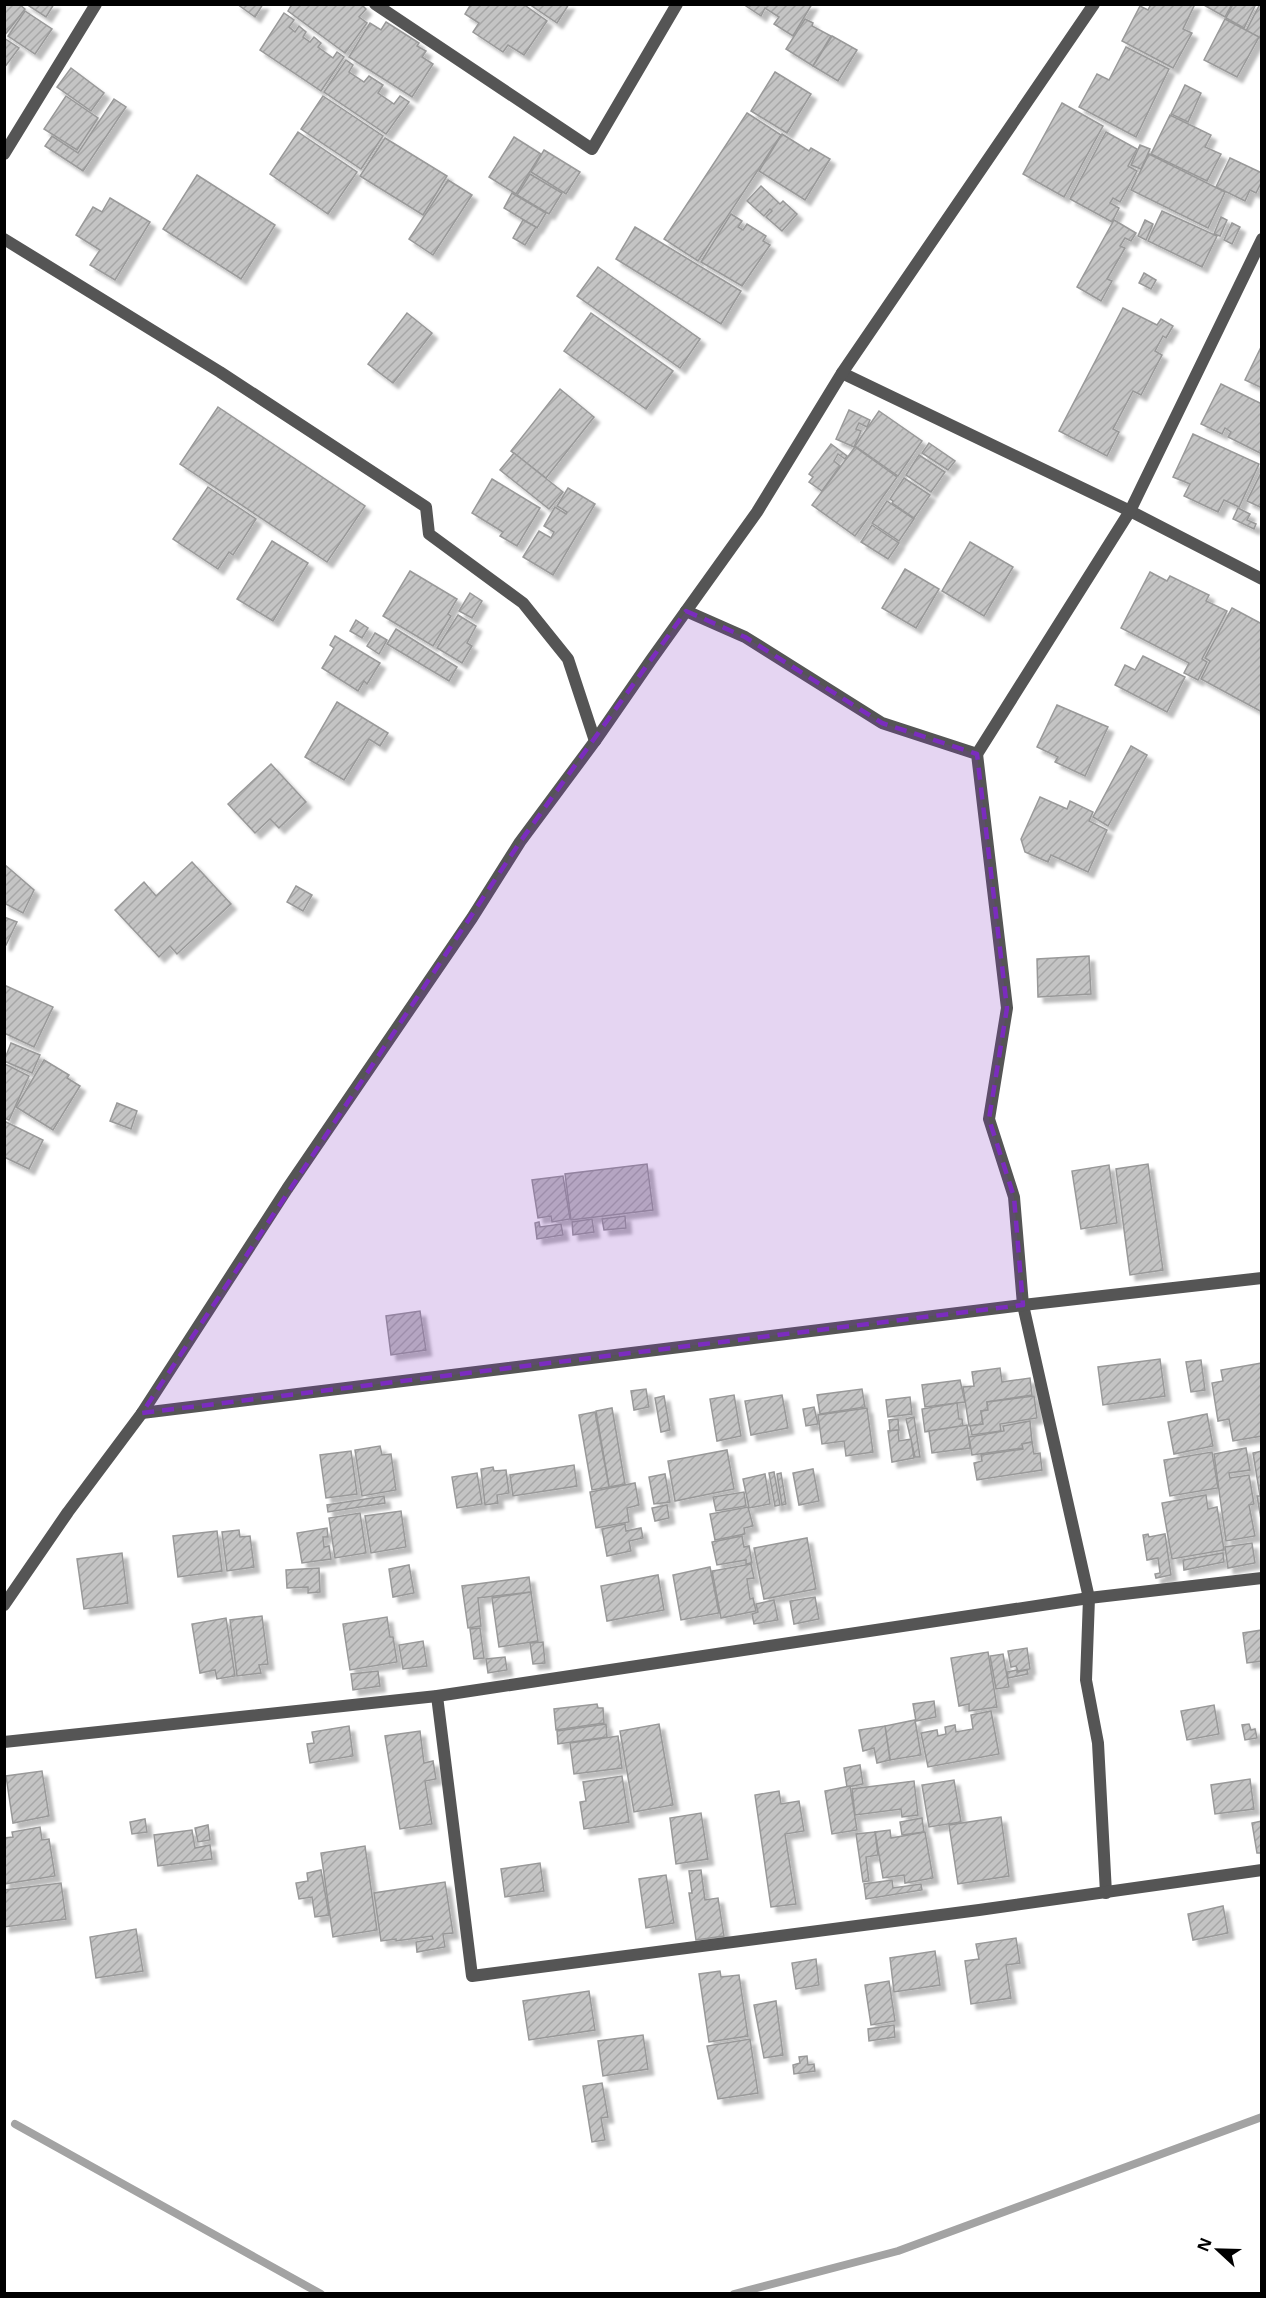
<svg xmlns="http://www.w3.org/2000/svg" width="1266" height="2298" font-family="'Noto Sans',sans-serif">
<defs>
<pattern id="building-hatch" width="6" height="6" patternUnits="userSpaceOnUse" patternTransform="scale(1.5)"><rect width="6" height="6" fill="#c4c4c4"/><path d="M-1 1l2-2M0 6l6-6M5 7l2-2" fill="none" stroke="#a7a7a7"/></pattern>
<filter id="shadow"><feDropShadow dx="5.5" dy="5.5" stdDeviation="1.5" flood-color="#0004"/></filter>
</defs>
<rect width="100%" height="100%" fill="#fff"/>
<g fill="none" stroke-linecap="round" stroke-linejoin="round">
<!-- stream -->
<g stroke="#a3a3a3" stroke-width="8">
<polyline points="15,2124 321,2294"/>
<polyline points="734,2294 898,2251 1262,2117"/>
</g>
</g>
<!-- building -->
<g fill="url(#building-hatch)" stroke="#999" stroke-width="1.5" filter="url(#shadow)">
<polygon points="4,4 19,4 25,9 4,36"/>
<polygon points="26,4 54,4 46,17"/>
<polygon points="237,4 263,4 255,17"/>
<polygon points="292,4 361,4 366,9 359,17 367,23 345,53 288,11"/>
<polygon points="471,4 523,4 547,21 524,55 508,45 503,52 473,32 479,23 465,14"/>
<polygon points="529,4 569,4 557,23"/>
<polygon points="743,4 812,4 793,36 774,24 779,17 765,8 761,16"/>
<polygon points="1151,4 1195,4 1183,29 1192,33 1173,68 1122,41 1140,6 1148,10"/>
<polygon points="1202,4 1232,4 1225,17"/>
<polygon points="1233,4 1256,4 1244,28 1226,18"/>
<polygon points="1260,4 1262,4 1262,39 1246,31"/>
<polygon points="25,11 52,29 35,54 8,36"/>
<polygon points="284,13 294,20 289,27 295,32 299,26 306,32 303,37 310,42 314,37 321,43 318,47 333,58 337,52 344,57 321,91 260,50"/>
<polygon points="805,19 813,23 812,26 831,36 813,66 786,49"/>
<polygon points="1225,19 1259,37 1237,77 1204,60"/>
<polygon points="386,22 419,43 417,46 426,51 422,57 433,64 412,97 349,57 370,23 381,30"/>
<polygon points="832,36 857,50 838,81 813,66"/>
<polygon points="4,38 19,48 4,68"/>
<polygon points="1126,47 1169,69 1136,137 1079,107 1097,74 1109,80"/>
<polygon points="346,60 353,65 349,72 364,82 369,76 383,85 378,93 394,104 400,96 409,102 386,134 324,92"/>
<polygon points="71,68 104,93 91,111 57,87"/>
<polygon points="775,72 811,94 787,133 751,111"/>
<polygon points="1185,85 1201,93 1188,122 1171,114"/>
<polygon points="66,96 98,118 77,150 44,129"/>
<polygon points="323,96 383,136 361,169 301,129"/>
<polygon points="114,99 126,107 83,171 45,146 52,136 78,153"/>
<polygon points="1062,103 1103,126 1064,197 1023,174"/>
<polygon points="747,113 781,135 698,261 664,239"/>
<polygon points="1170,115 1211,135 1205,147 1221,154 1207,181 1151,154"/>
<polygon points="298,132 357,172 328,214 270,174"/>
<polygon points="1106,132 1137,149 1128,166 1137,171 1120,202 1113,198 1110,203 1119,208 1112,222 1070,199"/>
<polygon points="782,134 809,151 811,148 830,159 805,200 759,171"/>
<polygon points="514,137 541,154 516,194 489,177"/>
<polygon points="385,138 447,176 423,215 360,176"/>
<polygon points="1140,145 1150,149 1141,169 1131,165"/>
<polygon points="544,150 580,172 566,194 531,172"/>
<polygon points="1149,154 1225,192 1208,228 1131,190"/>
<polygon points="1230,158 1262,173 1262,181 1256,193 1250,190 1245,201 1216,187"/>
<polygon points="530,174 562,193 549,214 517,195"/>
<polygon points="197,175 275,225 241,279 163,229"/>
<polygon points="448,180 472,195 433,255 409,239"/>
<polygon points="761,186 780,204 783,201 797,214 782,231 766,217 772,211 770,209 764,216 747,201"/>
<polygon points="512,193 546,213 537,228 504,208"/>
<polygon points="110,198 150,222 115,280 90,265 100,250 76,235 93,207 102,212"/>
<polygon points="1162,211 1217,236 1202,267 1148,241"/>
<polygon points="731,214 742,221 738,227 743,230 747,224 766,236 763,241 770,245 742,286 701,262"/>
<polygon points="1221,217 1227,220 1220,236 1214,234"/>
<polygon points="523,220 536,227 525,245 513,238"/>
<polygon points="1114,220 1136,233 1131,241 1125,238 1120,246 1125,248 1107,279 1112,281 1101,301 1077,287"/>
<polygon points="1145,220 1153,224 1146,240 1138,236"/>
<polygon points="1232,223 1240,227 1232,244 1224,240"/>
<polygon points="635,227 741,291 721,324 616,259"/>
<polygon points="598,267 700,339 680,368 577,296"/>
<polygon points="1144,273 1156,280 1151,289 1139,283"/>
<polygon points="1123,308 1157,325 1161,319 1173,326 1166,338 1163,336 1155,351 1162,355 1141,395 1133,391 1113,429 1119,432 1107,456 1059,431"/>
<polygon points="407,313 432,333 393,383 368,364"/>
<polygon points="591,313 673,371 646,409 564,351"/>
<polygon points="1262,345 1262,388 1245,380"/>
<polygon points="1221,384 1262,404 1262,454 1228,437 1231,432 1225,428 1222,434 1201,424"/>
<polygon points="560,389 594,417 546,478 511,451"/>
<polygon points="218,407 365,506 327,562 180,464"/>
<polygon points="849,410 870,420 867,427 859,423 856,429 861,431 854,447 836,439"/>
<polygon points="879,411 922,441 898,476 855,446"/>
<polygon points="1193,434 1259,464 1239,507 1224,500 1218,512 1184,496 1190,484 1173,477"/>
<polygon points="929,443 955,461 948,470 922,453"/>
<polygon points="831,444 847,456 845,459 838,454 834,461 840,466 822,491 809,482 813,477 809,474"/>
<polygon points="855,447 897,477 855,536 812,505"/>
<polygon points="514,453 563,492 549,509 500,470"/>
<polygon points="919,455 945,472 931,492 906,475"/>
<polygon points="1262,471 1262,508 1247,501"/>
<polygon points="904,478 930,495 914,518 892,503 893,501 890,499"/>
<polygon points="492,479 540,508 517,546 500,536 503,532 472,513"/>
<polygon points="208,487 256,519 233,555 229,552 218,569 173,539"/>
<polygon points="568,488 595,504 553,575 523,557 539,531 551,538 554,532 544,526 555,507 566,514 567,512 557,506"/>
<polygon points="887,501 914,519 899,541 872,523"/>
<polygon points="1238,508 1250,514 1247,520 1256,524 1254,529 1233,519"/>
<polygon points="872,525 899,543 888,559 861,542"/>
<polygon points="272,541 308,563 273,621 237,599"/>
<polygon points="970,542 1013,567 984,616 942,591"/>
<polygon points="905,569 939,589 916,628 882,608"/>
<polygon points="410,571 457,599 448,614 451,616 433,646 383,616"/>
<polygon points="1150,572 1167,581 1170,576 1209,595 1206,601 1227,611 1202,659 1207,662 1198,680 1184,673 1189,663 1121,628"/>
<polygon points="470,593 482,601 472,618 459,611"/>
<polygon points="1232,608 1262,624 1262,712 1201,679 1210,661 1205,658"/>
<polygon points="458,615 476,626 467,643 472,646 462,663 437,648"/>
<polygon points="356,620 368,628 362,638 350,631"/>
<polygon points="396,629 457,667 449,681 387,644"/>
<polygon points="375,633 387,640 379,654 367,646"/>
<polygon points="335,636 380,663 367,684 364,681 358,691 322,668 334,648 330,645"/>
<polygon points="1143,656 1185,677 1167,712 1115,685 1125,665 1135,670"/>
<polygon points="337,702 388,733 380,746 369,739 344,780 305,757"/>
<polygon points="1057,705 1108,727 1085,776 1055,762 1058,757 1037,747"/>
<polygon points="1131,746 1147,755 1108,826 1093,817"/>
<polygon points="271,764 306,802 279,828 270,819 255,833 228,804"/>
<polygon points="1040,797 1067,809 1070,801 1093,812 1089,821 1107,830 1088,872 1051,855 1048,862 1025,852 1021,839"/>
<polygon points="192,862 231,904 177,954 170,946 159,957 115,910 144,882 156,896"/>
<polygon points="4,864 34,890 23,913 4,903"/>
<polygon points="296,886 312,895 303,911 287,902"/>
<polygon points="4,917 17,922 6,945 4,945"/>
<polygon points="1089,956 1091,994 1038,997 1037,959"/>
<polygon points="4,985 53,1007 34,1047 4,1033"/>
<polygon points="11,1043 40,1055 32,1073 4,1061"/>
<polygon points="44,1060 69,1075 67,1078 80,1086 53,1130 16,1107"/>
<polygon points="5,1064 29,1076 9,1120 4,1118"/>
<polygon points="117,1103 137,1111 131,1129 110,1121"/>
<polygon points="4,1121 43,1140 29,1169 4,1157"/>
<polygon points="647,1164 653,1210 571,1220 565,1174"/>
<polygon points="1148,1164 1163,1270 1130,1275 1116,1169"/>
<polygon points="1109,1165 1117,1223 1081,1229 1072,1171"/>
<polygon points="563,1176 570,1219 552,1222 551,1216 538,1218 532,1180"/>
<polygon points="625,1216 626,1228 604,1230 602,1219"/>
<polygon points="592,1219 594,1232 573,1235 572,1222"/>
<polygon points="539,1222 540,1227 561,1224 563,1235 537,1239 535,1223"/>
<polygon points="420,1311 426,1350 391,1355 386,1316"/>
<polygon points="1160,1359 1165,1396 1103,1405 1098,1367"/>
<polygon points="1201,1360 1205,1390 1191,1392 1186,1362"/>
<polygon points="1262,1363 1262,1436 1233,1441 1229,1419 1218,1421 1212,1383 1223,1381 1221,1370"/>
<polygon points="1000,1368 1002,1382 1030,1378 1032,1395 987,1402 988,1410 981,1411 983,1424 969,1426 963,1387 974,1386 972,1372"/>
<polygon points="960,1380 965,1402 925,1407 922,1385"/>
<polygon points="646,1389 649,1407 634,1410 631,1391"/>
<polygon points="862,1389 865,1407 820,1414 817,1395"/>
<polygon points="734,1395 741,1436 717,1441 710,1399"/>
<polygon points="782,1395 788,1428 751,1435 745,1401"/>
<polygon points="664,1396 670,1430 661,1432 655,1398"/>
<polygon points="1034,1396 1037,1418 1000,1424 1001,1431 972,1435 970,1426 983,1424 981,1411 988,1410 987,1402"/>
<polygon points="910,1397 912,1414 888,1417 886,1400"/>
<polygon points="957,1403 959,1419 962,1419 963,1426 925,1432 922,1409"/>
<polygon points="814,1407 818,1424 806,1426 803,1409"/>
<polygon points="612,1408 625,1484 609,1487 596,1411"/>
<polygon points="867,1408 873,1452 846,1456 844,1441 822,1444 818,1415"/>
<polygon points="595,1412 609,1487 592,1490 579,1415"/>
<polygon points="1207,1414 1213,1446 1174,1454 1168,1422"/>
<polygon points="914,1417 920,1457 915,1457 906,1419"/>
<polygon points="898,1419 899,1430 890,1431 889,1420"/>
<polygon points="1030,1421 1032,1442 1022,1444 1023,1448 972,1455 969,1437 1004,1431 1003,1426"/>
<polygon points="967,1425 970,1448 932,1453 929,1431"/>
<polygon points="898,1430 899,1441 911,1439 914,1458 892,1462 888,1431"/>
<polygon points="1032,1442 1034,1454 1040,1453 1042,1470 977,1480 974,1463 982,1461 981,1455 1023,1449 1022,1444"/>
<polygon points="380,1446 382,1455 391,1454 396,1490 362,1496 355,1450"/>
<polygon points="1246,1448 1250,1470 1229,1473 1230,1478 1249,1475 1254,1504 1249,1505 1255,1536 1226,1541 1214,1454"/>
<polygon points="727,1450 734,1489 675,1501 668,1461"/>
<polygon points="351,1451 357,1494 326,1498 320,1455"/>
<polygon points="1262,1451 1262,1525 1257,1496 1260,1496 1253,1453"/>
<polygon points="1212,1452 1218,1488 1170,1496 1164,1460"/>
<polygon points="574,1465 577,1486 513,1496 510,1475"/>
<polygon points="493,1467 494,1471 506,1470 509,1493 497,1495 498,1503 485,1505 481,1469"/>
<polygon points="813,1469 819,1501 799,1505 793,1473"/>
<polygon points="774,1472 780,1505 775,1506 769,1473"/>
<polygon points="477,1473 482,1504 457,1508 452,1477"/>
<polygon points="781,1473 786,1504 782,1505 777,1474"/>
<polygon points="665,1474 670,1502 654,1504 649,1477"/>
<polygon points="765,1474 770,1504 749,1508 743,1479"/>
<polygon points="635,1483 639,1505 627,1508 629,1522 596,1528 590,1492"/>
<polygon points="744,1492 746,1506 716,1511 713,1497"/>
<polygon points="1206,1495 1208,1509 1217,1507 1224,1550 1172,1559 1162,1503"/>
<polygon points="384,1496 385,1503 328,1512 327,1505"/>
<polygon points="667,1505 669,1518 655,1521 652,1508"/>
<polygon points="748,1507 753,1526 744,1528 745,1534 715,1540 710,1514"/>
<polygon points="401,1511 406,1547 371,1553 365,1516"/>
<polygon points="360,1513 366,1553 335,1558 329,1518"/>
<polygon points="625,1524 626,1531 641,1528 643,1538 629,1541 631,1551 607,1556 602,1529"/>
<polygon points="327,1528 328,1537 323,1537 324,1547 329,1546 331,1559 302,1563 297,1533"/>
<polygon points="239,1530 240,1537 250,1536 254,1567 227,1571 222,1532"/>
<polygon points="217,1531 222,1571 178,1577 173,1536"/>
<polygon points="1148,1534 1149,1537 1165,1534 1171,1575 1156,1578 1155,1574 1160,1573 1158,1558 1147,1560 1143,1535"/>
<polygon points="742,1536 744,1547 749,1546 752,1563 746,1564 746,1560 717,1565 712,1542"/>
<polygon points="807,1538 816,1589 764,1599 754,1548"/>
<polygon points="1252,1543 1255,1563 1228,1568 1225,1547"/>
<polygon points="122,1553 128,1603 84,1609 77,1559"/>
<polygon points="1223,1553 1224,1562 1184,1570 1183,1560"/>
<polygon points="751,1564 754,1578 747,1579 750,1599 753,1598 756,1611 721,1618 712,1571"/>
<polygon points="409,1565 414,1593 393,1597 389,1569"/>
<polygon points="710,1567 719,1613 681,1620 673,1575"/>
<polygon points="319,1568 320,1592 308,1593 308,1587 287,1588 286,1570"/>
<polygon points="658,1575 664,1610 607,1621 601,1586"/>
<polygon points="529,1577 531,1592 478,1598 481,1626 468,1628 462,1586"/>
<polygon points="531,1592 538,1641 499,1647 492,1598"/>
<polygon points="815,1597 819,1619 794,1624 790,1601"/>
<polygon points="774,1600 778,1620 754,1624 752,1614 758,1612 756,1604"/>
<polygon points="262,1616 268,1664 259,1665 261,1673 237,1676 230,1620"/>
<polygon points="387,1617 390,1637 393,1637 397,1662 350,1670 343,1624"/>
<polygon points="226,1618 235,1676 217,1679 215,1670 200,1673 192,1624"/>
<polygon points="480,1628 484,1658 474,1659 470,1629"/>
<polygon points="1262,1630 1262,1661 1247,1663 1243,1633"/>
<polygon points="423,1641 427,1666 403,1669 399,1645"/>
<polygon points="543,1642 545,1663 533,1664 530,1643"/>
<polygon points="1027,1648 1030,1669 1018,1671 1016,1666 1011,1667 1008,1651"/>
<polygon points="988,1652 997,1707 969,1711 969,1704 959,1706 951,1658"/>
<polygon points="1003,1654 1009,1687 996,1689 990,1656"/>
<polygon points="505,1657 507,1670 488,1673 486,1659"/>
<polygon points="1017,1670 1017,1672 1027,1670 1028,1674 1008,1678 1007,1672"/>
<polygon points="378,1671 380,1686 353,1690 351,1674"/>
<polygon points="934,1701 936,1717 916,1721 913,1704"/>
<polygon points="597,1704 598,1708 603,1708 604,1723 556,1730 554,1709"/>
<polygon points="1214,1705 1219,1734 1187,1740 1181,1711"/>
<polygon points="991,1711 999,1754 928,1767 921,1733 937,1730 938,1736 946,1734 945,1727 955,1725 956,1732 973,1729 971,1715"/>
<polygon points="915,1720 921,1755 890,1760 885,1726"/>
<polygon points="606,1724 607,1737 558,1744 557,1731"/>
<polygon points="659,1724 673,1805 634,1812 620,1731"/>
<polygon points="1249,1724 1251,1730 1255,1729 1257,1738 1245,1740 1242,1725"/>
<polygon points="349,1726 353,1756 310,1763 307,1744 314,1743 312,1732"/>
<polygon points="885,1726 890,1760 877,1763 874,1748 863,1751 859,1730"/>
<polygon points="420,1731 424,1763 433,1761 436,1779 425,1781 432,1824 400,1829 385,1736"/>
<polygon points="618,1736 622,1768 574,1774 570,1743"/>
<polygon points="860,1765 863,1784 847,1787 844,1768"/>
<polygon points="42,1771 49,1816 13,1823 6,1776"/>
<polygon points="622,1776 629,1822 584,1829 580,1802 586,1801 583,1782"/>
<polygon points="1250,1779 1254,1809 1215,1814 1211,1785"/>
<polygon points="954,1780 961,1822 929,1827 922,1785"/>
<polygon points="914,1781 918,1815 902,1817 901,1809 855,1815 852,1789"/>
<polygon points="850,1786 857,1830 832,1834 825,1791"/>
<polygon points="779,1791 781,1804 799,1801 804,1831 785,1834 796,1904 771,1907 755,1795"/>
<polygon points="701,1813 708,1859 676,1864 670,1818"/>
<polygon points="1001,1817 1009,1876 958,1884 949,1825"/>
<polygon points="922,1818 924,1832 902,1835 900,1822"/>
<polygon points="145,1819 147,1832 132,1834 130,1822"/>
<polygon points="1262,1821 1262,1853 1257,1853 1252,1823"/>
<polygon points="208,1825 210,1840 198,1842 195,1828"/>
<polygon points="40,1827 42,1840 49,1839 55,1876 4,1884 4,1838 13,1837 12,1832"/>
<polygon points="192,1830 195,1848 210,1845 212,1859 158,1866 154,1835"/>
<polygon points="890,1830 891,1838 925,1832 933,1878 905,1883 904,1875 883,1878 875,1832"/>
<polygon points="875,1832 878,1855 866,1857 869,1881 863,1882 856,1834"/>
<polygon points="365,1846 377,1930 333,1937 321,1853"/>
<polygon points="540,1863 544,1891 505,1897 501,1869"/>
<polygon points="321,1870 329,1915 315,1917 312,1897 299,1899 296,1883 308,1881 307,1873"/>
<polygon points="701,1870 705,1900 718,1898 724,1936 696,1940 689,1893 692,1893 689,1871"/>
<polygon points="666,1875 674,1923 646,1928 639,1879"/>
<polygon points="892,1880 893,1888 921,1884 922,1890 866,1899 864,1884"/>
<polygon points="445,1882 453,1933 443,1934 445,1947 417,1952 416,1942 433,1939 432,1936 396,1941 396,1939 381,1941 374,1893"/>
<polygon points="61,1883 66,1919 4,1927 4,1890"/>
<polygon points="1223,1906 1228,1933 1193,1940 1188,1914"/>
<polygon points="136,1929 143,1971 96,1978 90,1937"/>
<polygon points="1016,1938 1020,1963 1006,1965 1011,1998 971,2004 965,1961 979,1959 976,1944"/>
<polygon points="935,1951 940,1985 894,1992 890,1958"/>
<polygon points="816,1959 819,1985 796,1989 792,1963"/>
<polygon points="720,1971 721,1977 739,1975 748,2036 709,2042 699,1974"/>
<polygon points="889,1981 895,2021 871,2025 865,1985"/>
<polygon points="589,1991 595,2030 529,2040 523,2001"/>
<polygon points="776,2001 783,2055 764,2058 754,2005"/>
<polygon points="894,2025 895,2037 869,2041 868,2029"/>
<polygon points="643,2035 648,2069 603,2076 598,2041"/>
<polygon points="750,2039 758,2093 718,2099 707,2046"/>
<polygon points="807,2056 808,2065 814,2064 815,2071 794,2074 793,2065 800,2063 799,2057"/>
<polygon points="602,2083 608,2117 601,2118 605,2140 592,2142 583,2086"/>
</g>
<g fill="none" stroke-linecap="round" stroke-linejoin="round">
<!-- street -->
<g stroke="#555" stroke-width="12">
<polyline points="375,4 592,149 677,4"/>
<polyline points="4,154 96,4"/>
<polyline points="4,239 220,372 426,507 429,534 523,603 568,659 595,741"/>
<polyline points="842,373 1130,511 1262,579"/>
<polyline points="686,611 745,637 882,723 977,754 1007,1008 989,1119 1014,1197 1023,1305 1089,1598 1086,1680 1098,1743 1106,1893"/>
<polyline points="977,754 1130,511 1262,239"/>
<polyline points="142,1413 1023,1305 1262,1278"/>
<polyline points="4,1605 68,1512 142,1413 287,1189 472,918 520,842 595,741 651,660 757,512 842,373 1094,4"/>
<polyline points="437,1696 472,1976 979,1910 1262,1870"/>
<polyline points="4,1742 437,1696 1089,1598 1262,1578"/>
</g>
</g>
<!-- marked area -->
<path fill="#7b2cbf" fill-opacity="0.2" stroke="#7b2cbf" stroke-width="4.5" stroke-dasharray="12 8" stroke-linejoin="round" d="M686 611 745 637 882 723 977 754 1007 1008 989 1119 1014 1197 1023 1305 142 1413 520 842Z"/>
<!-- border -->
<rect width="1266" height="2298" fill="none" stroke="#000000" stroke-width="12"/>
<!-- north arrow -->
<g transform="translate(1218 2250) rotate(292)" stroke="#ffffff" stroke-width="4.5" paint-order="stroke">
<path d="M0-4.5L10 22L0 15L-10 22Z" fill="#000000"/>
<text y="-9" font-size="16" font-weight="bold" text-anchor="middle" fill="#000000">N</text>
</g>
</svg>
